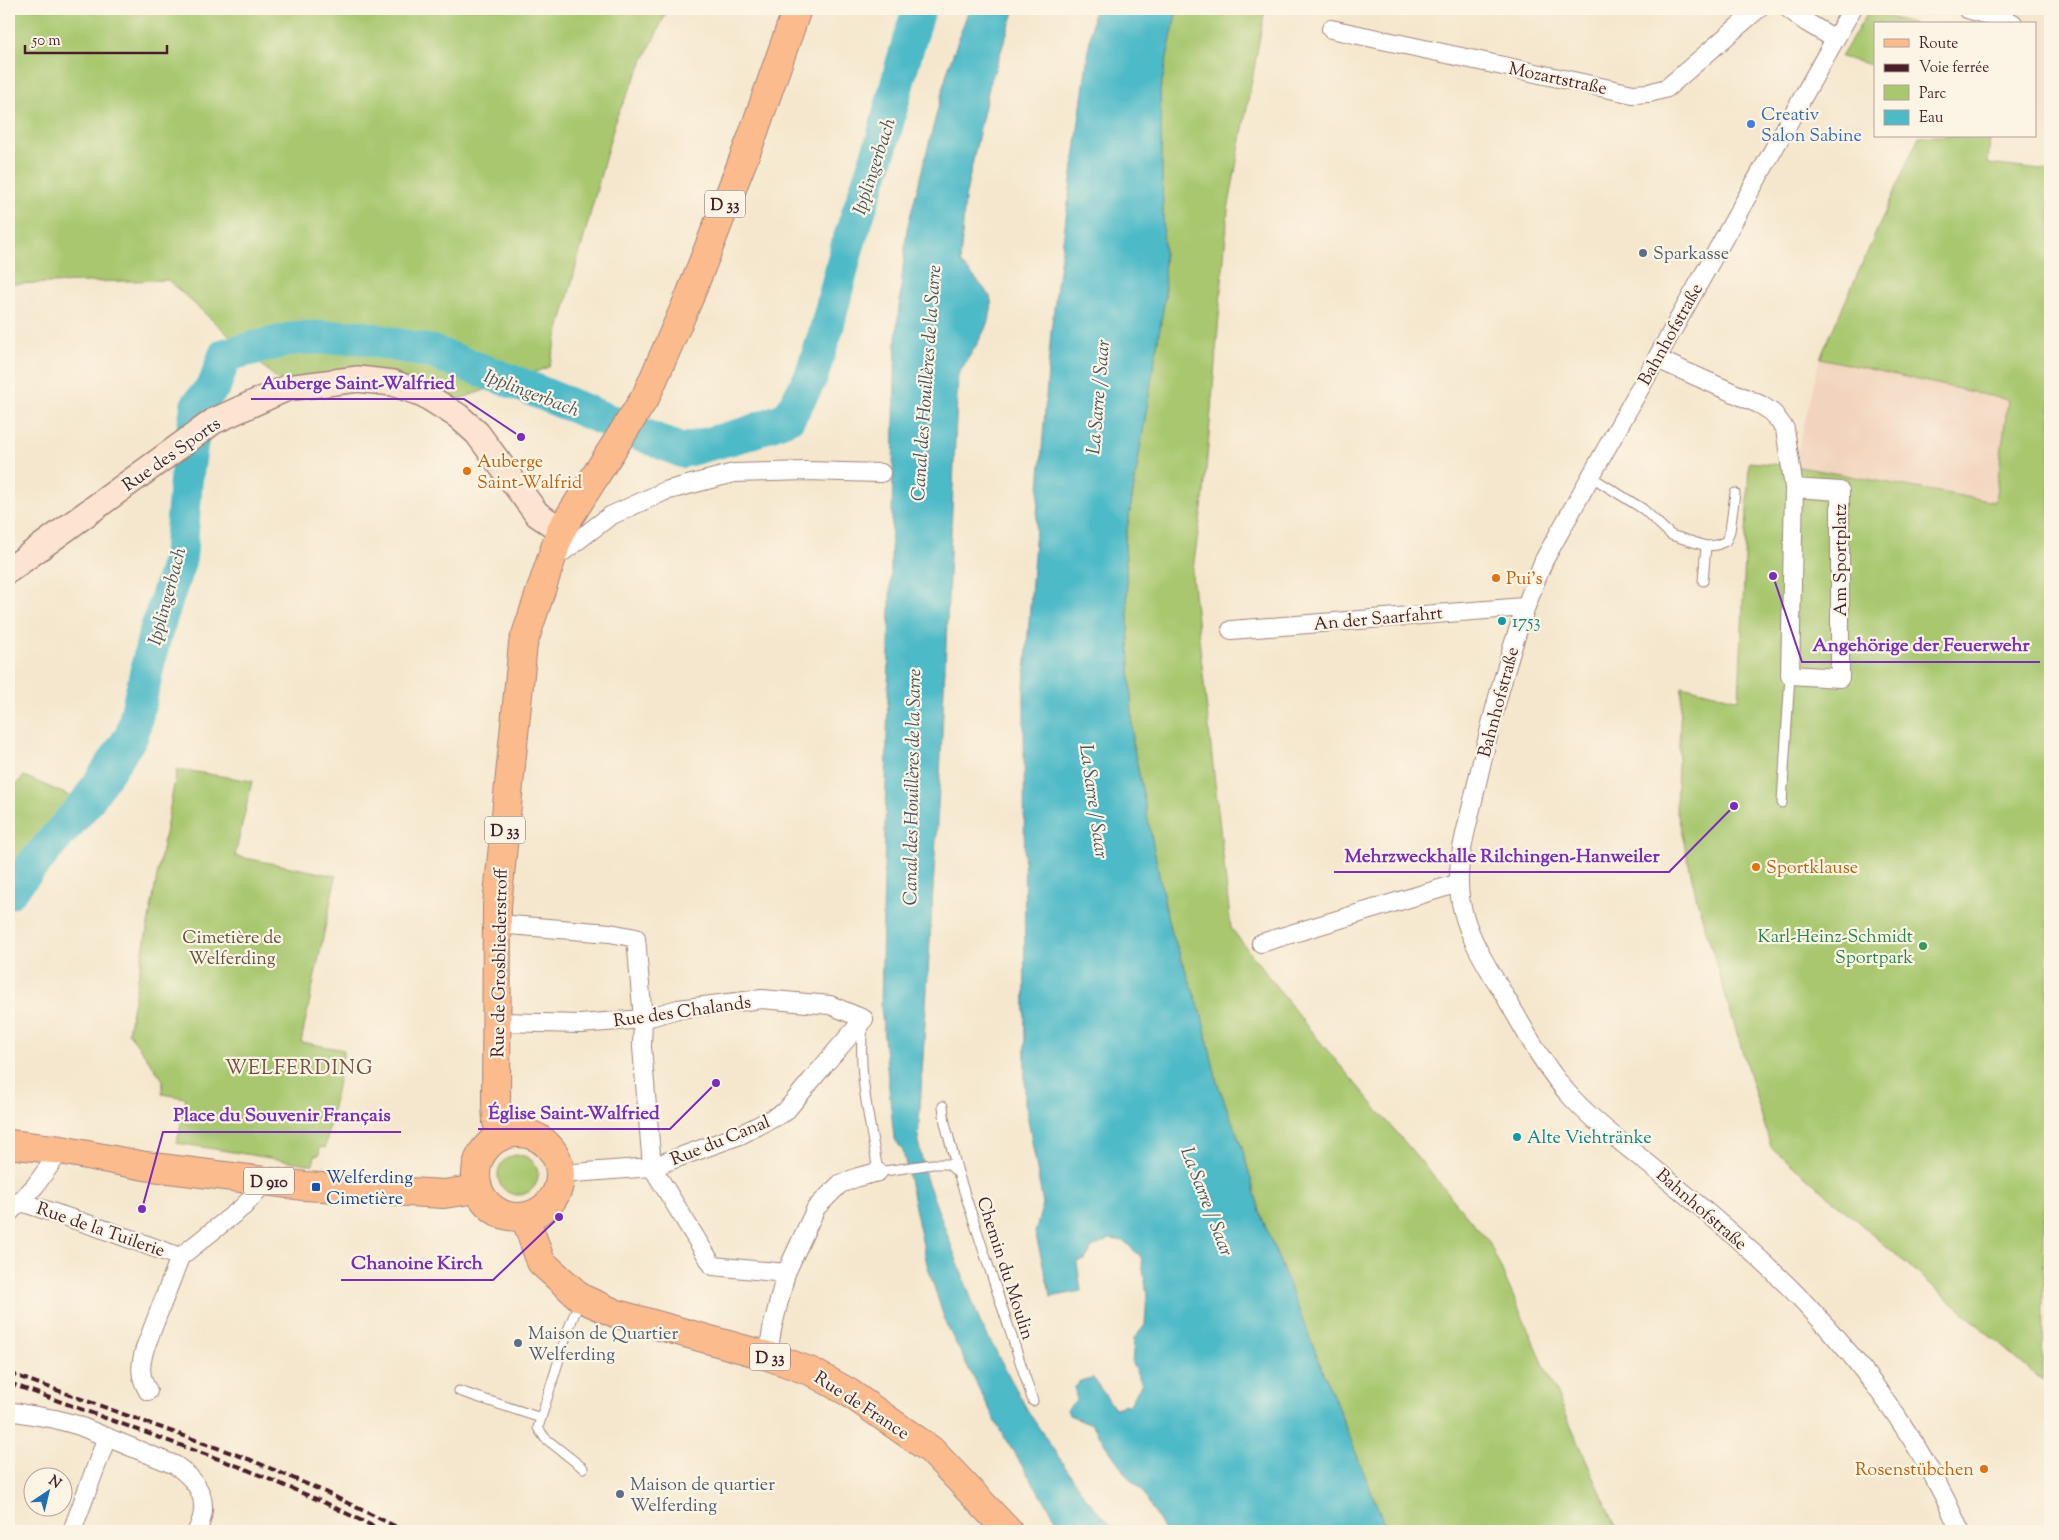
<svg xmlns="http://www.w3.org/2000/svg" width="2059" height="1540" font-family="'Sorts Mill Goudy',serif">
<rect width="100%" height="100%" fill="#fcf5e5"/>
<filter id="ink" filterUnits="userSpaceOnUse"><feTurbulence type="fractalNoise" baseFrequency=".02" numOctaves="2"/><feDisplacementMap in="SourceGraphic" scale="10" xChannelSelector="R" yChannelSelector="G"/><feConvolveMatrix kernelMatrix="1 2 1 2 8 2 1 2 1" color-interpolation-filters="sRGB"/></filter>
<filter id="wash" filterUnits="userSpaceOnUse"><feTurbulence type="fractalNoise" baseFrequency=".0096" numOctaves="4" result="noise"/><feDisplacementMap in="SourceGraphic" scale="20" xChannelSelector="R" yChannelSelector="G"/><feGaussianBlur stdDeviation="1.12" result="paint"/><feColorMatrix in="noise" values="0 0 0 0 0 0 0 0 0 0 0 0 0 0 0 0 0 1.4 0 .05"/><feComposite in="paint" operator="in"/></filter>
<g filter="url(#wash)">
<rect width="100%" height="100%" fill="#f5e7cd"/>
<!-- built -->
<polygon fill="#f2d4be" points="1820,358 2008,400 1995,502 1794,466"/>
<!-- green -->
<g fill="#a8c76e" stroke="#79734c">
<polygon points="9,9 668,9 616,118 549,367 443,405 423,394 287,388 168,280 9,284"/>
<polygon points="1177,9 1265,9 1228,210 1204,494 1192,575 1231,928 1306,1025 1489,1242 1618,1531 1387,1531 1262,1218 1241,1145 1217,1082 1201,1012 1169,925 1133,744 1125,541 1165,297 1160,91"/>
<polygon points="1869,11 1915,24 1875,24 1875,66 1841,57"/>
<polygon points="1919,136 1990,136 1988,164 2050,171 2050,786 2042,1380 1771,1147 1697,900 1676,807 1682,686 1739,700 1749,462 1794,466 1995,502 2008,400 1820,358"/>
<polygon points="177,769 252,781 235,856 336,876 301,1042 344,1050 325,1148 320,1147 319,1155 315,1155 313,1165 177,1143 186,1098 162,1094 163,1080 128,1032"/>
<polygon points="24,776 86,803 9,892 9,791"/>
<circle cx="518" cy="1175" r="20"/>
</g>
<!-- water -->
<g fill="#4dbac8" stroke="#4c6c7a">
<path d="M969 9H1015L989 87 965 198 960 262C966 269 987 290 990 297 998 318 969 356 958 374L941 756 918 1141 926 1178 980 1322 1029 1413 1086 1498 1116 1531H1065L1062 1528 1002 1434 946 1324 927 1264 903 1151 894 1138 881 1007 896 338 907 229 948 69Z"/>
<polygon points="1094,9 1177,9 1160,91 1165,297 1125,541 1133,744 1169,925 1201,1012 1217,1082 1241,1145 1262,1218 1387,1531 1164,1531 1143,1492 1126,1475 1092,1424 1069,1415 1067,1409 1076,1400 1075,1386 1080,1381 1093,1378 1115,1409 1125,1404 1129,1406 1142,1383 1132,1364 1134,1339 1145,1325 1147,1294 1141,1257 1124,1241 1110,1239 1092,1248 1085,1260 1077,1262 1081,1291 1051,1297 1035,1232 1043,1204 1025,1102 1024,687 1051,331"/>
</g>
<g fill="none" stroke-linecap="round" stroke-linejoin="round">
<!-- river -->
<polyline stroke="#4dbac8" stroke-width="34" points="9,892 86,803 132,735 154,638 180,558 186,480 197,406 215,384 225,355 296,338 359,337 432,352 519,384 682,451 746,434 789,417 811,377 827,327 848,244 882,142 902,65 919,9"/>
</g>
</g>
<g filter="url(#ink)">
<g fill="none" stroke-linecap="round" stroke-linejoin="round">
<!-- lane casing -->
<g stroke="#a0837c" stroke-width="11">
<g id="lane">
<polyline points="1590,476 1643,509 1671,535 1706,546 1717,545 1726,541 1730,531 1735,493"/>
<polyline points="1703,581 1706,546"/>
<polyline points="1782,803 1790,675"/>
<path d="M863 1025C857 1073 871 1125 878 1172L933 1164H948L958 1173 1033 1401"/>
<polyline points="943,1106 945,1123 958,1173"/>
<polyline points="580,1300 568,1330 538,1428 545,1438 583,1468"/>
<polyline points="459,1391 541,1418"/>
</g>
</g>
<!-- street casing -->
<g stroke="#a0837c" stroke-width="20">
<g id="street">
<polyline points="1789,9 1806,22 1835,39"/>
<path d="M1852 9 1544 560C1512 636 1492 716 1474 796 1468 824 1458 854 1459 883 1459 921 1482 959 1502 991 1524 1028 1543 1067 1573 1099 1599 1127 1632 1150 1662 1175 1710 1214 1758 1255 1802 1300 1867 1368 1923 1444 1960 1531"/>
<polyline points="1967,9 2013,23"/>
<polyline points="1331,29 1633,94 1649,93 1667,88 1758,9"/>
<polyline points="1657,359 1761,405 1773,413 1785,429 1794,488 1790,675 1840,678 1840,491 1794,488"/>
<polyline points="552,560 610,516 665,491 734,473 806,471 881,473"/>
<polyline points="1231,630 1524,607"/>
<polyline points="497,924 610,933 636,938 643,1019 642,1047 652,1167 713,1266 786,1273"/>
<polyline points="1261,943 1459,883"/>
<polyline points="497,1022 580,1024 643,1019 678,1009 762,999 830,1005 864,1019 824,1065 785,1112 740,1135 652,1167 561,1174"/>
<polyline points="21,1202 100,1228 180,1257"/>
<polyline points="9,1213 35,1186 61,1150"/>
<polyline points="768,1356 772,1329 786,1273 816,1208 840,1184 858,1177 878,1172"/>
<path d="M148 1391C139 1376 140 1365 145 1348L180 1257 244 1206 257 1191 260 1180"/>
<path d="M9 1411 55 1419 77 1425 175 1465C200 1482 211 1502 197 1531"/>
<polyline points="72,1531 107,1437"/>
</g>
</g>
<!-- secondary casing -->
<g stroke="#a0837c" stroke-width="28">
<polyline id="secondary" points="9,570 214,421 287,388 358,379 393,383 423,394 458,416 477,433 537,514 561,530"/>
</g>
<!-- primary casing -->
<g stroke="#a0837c" stroke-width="30">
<g id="primary">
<circle cx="518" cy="1175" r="42"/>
<polyline points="503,1136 497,1122 496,1102 497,906 523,644 561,530 646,396 689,298 752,137 797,9"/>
<polyline points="9,1144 61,1150 145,1166 304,1186 444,1194 478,1189"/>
<polyline points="525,1217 541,1262 581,1298 617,1314 768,1356 812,1372 848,1392 931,1450 1008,1531"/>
</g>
</g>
<!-- lane -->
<use href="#lane" stroke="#fff" stroke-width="9"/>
<!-- street -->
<use href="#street" stroke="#fff" stroke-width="18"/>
<!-- secondary -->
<use href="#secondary" stroke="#fde4d1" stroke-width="25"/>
<!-- primary -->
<use href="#primary" stroke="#fbbb8d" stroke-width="28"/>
<!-- rail -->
<g stroke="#4a1f2b" stroke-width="4" stroke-dasharray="8 4" stroke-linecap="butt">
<polyline points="9,1373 251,1460 325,1492 405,1531"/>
<polyline points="9,1383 243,1468 321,1501 383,1531"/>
</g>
</g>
</g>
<!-- markers -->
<circle fill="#3f7fe0" stroke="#fcf5e5" stroke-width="2" cx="1751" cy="124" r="5"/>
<g fill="#5c6f8a" stroke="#fcf5e5" stroke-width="2">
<circle cx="1643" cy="253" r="5"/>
<circle cx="518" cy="1343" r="5"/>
<circle cx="620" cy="1494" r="5"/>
</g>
<g fill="#e8710a" stroke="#fcf5e5" stroke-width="2">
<circle cx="467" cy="471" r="5"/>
<circle cx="1496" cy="578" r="5"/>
<circle cx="1756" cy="867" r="5"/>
<circle cx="1984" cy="1469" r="5"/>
</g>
<g fill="#0f9aa8" stroke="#fcf5e5" stroke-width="2">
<circle cx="1502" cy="621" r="5"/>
<circle cx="1517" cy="1137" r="5"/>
</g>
<circle fill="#2e9e5b" stroke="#fcf5e5" stroke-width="2" cx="1923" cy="946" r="5"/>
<rect fill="#1a4fb4" stroke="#fcf5e5" stroke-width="2" x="311" y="1182" width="10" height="10" rx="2.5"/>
<g text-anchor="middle" stroke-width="4.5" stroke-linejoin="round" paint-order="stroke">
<!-- shield labels -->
<g fill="#fcf5e5" stroke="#7f5f63" stroke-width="1">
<rect x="705" y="190.5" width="40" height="27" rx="4"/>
<rect x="485" y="816.5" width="40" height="27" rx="4"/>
<rect x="244" y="1167.5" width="50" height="27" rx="4"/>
<rect x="750" y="1343.5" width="40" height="27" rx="4"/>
</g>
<g font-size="16" font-weight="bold" fill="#4a1f2b">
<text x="725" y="210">D 33</text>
<text x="505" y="836">D 33</text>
<text x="269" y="1187">D 910</text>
<text x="770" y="1363">D 33</text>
</g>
<!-- street labels -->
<g font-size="18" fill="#4a1f2b" stroke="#fcf5e5">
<text transform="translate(1558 78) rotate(12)" y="6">Mozartstraße</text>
<text transform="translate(1670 334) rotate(-61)" y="6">Bahnhofstraße</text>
<text transform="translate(171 454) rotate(-35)" y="6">Rue des Sports</text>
<text transform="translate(1840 560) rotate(-90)" y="6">Am Sportplatz</text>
<text transform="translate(1378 618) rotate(-5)" y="6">An der Saarfahrt</text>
<text transform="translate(1498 702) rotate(-75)" y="6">Bahnhofstraße</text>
<text transform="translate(499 963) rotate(-89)" y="6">Rue de Grosbliederstroff</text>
<text transform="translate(682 1011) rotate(-8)" y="6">Rue des Chalands</text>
<text transform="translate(720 1140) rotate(-22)" y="6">Rue du Canal</text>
<text transform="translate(1702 1209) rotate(41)" y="6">Bahnhofstraße</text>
<text transform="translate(101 1229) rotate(19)" y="6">Rue de la Tuilerie</text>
<text transform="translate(1006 1268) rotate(72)" y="6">Chemin du Moulin</text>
<text transform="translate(862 1405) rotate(33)" y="6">Rue de France</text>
</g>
<!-- shop labels -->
<g font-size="18" fill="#366cbe" stroke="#fcf5e5" text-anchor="start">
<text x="1761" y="120">Creativ<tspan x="1761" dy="21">Salon Sabine</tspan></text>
</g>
<!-- service labels -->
<g font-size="18" fill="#4e5e75" stroke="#fcf5e5" text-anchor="start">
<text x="1653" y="259">Sparkasse</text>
<text x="528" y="1339">Maison de Quartier<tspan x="528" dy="21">Welferding</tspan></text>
<text x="630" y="1490">Maison de quartier<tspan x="630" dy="21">Welferding</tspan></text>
</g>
<!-- food labels -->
<g font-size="18" fill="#c56008" stroke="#fcf5e5" text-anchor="start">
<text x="477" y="467">Auberge<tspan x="477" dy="21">Saint-Walfrid</tspan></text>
<text x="1506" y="584">Pui's</text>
<text x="1766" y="873">Sportklause</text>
<text x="1974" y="1475" text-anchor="end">Rosenstübchen</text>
</g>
<!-- culture labels -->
<g font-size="18" fill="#0d838f" stroke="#fcf5e5" text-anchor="start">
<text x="1512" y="627">1753</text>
<text x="1527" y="1143">Alte Viehtränke</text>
</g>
<!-- leisure labels -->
<g font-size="18" fill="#27864d" stroke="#fcf5e5" text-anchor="end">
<text x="1913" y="942">Karl-Heinz-Schmidt<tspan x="1913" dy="21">Sportpark</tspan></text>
</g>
<!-- park labels -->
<g font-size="18" fill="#66513f" stroke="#fcf5e5">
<text x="232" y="943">Cimetière de<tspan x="232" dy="21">Welferding</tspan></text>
</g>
<!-- transit labels -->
<g font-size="18" fill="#164399" stroke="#fcf5e5" text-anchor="start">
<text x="326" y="1183">Welferding<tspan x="326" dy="21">Cimetière</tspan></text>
</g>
<!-- water labels -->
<g font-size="19" font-style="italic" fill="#4b5562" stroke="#fcf5e5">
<text transform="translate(873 166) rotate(-72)" y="7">Ipplingerbach</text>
<text transform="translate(925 383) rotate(-86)" y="7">Canal des Houillères de la Sarre</text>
<text transform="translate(532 392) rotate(21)" y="7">Ipplingerbach</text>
<text transform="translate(1097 397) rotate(-85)" y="7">La Sarre / Saar</text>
<text transform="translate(166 596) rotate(-75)" y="7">Ipplingerbach</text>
<text transform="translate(911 787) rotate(-89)" y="7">Canal des Houillères de la Sarre</text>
<text transform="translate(1095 801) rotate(82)" y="7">La Sarre / Saar</text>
<text transform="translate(1208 1201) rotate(69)" y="7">La Sarre / Saar</text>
</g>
<!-- quarter labels -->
<g font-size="20" letter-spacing="1" fill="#7c4b42" stroke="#fcf5e5">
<text x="299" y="1074">WELFERDING</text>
</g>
</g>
<!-- callouts -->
<path fill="none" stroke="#7b2cbf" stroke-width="2" d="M521 437L464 399H251M1773 576L1802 662H2040M1734 806L1669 872H1334M716 1083L670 1129H478M142 1209L163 1132H401M559 1217L493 1280H341"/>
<g fill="#7b2cbf" stroke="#fcf5e5" stroke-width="2">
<circle cx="521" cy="437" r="5"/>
<circle cx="1773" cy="576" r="5"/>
<circle cx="1734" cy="806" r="5"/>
<circle cx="716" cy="1083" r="5"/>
<circle cx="142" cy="1209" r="5"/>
<circle cx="559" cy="1217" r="5"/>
</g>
<g font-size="19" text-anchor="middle" font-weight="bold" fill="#7b2cbf" stroke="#fcf5e5" stroke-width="4.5" stroke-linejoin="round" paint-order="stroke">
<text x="358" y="389">Auberge Saint-Walfried</text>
<text x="1921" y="651">Angehörige der Feuerwehr</text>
<text x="1502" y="862">Mehrzweckhalle Rilchingen-Hanweiler</text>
<text x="574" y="1119">Église Saint-Walfried</text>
<text x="282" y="1121">Place du Souvenir Français</text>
<text x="417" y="1269">Chanoine Kirch</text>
</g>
<!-- margin -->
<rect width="2059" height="1540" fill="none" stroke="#fcf5e5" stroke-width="30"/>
<!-- legend -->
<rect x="1874" y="22" width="162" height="115" fill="#fcf5e5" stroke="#b59f9b"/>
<rect x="1884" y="39" width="25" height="8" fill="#fbbb8d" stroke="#b59f9b"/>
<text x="1919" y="48" font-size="15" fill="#4a1f2b">Route</text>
<rect x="1884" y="64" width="25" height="8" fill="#4a1f2b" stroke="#b59f9b"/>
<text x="1919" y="72" font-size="15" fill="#4a1f2b">Voie ferrée</text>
<rect x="1884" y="85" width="25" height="15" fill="#a8c76e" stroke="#b59f9b"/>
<text x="1919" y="98" font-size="15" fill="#4a1f2b">Parc</text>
<rect x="1884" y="110" width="25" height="15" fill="#4dbac8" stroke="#b59f9b"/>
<text x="1919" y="122" font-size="15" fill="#4a1f2b">Eau</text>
<!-- north arrow -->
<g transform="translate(48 1492) rotate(35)"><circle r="24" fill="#fcf5e5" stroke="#b59f9b"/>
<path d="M0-4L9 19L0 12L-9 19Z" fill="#1f6fb2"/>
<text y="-8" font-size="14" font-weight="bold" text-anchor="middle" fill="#4a1f2b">N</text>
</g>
<!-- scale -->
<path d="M25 45v8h142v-8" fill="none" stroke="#4a1f2b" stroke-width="2.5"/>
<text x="32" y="45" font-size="15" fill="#4a1f2b" stroke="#fcf5e5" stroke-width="4" paint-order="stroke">50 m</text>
</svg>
